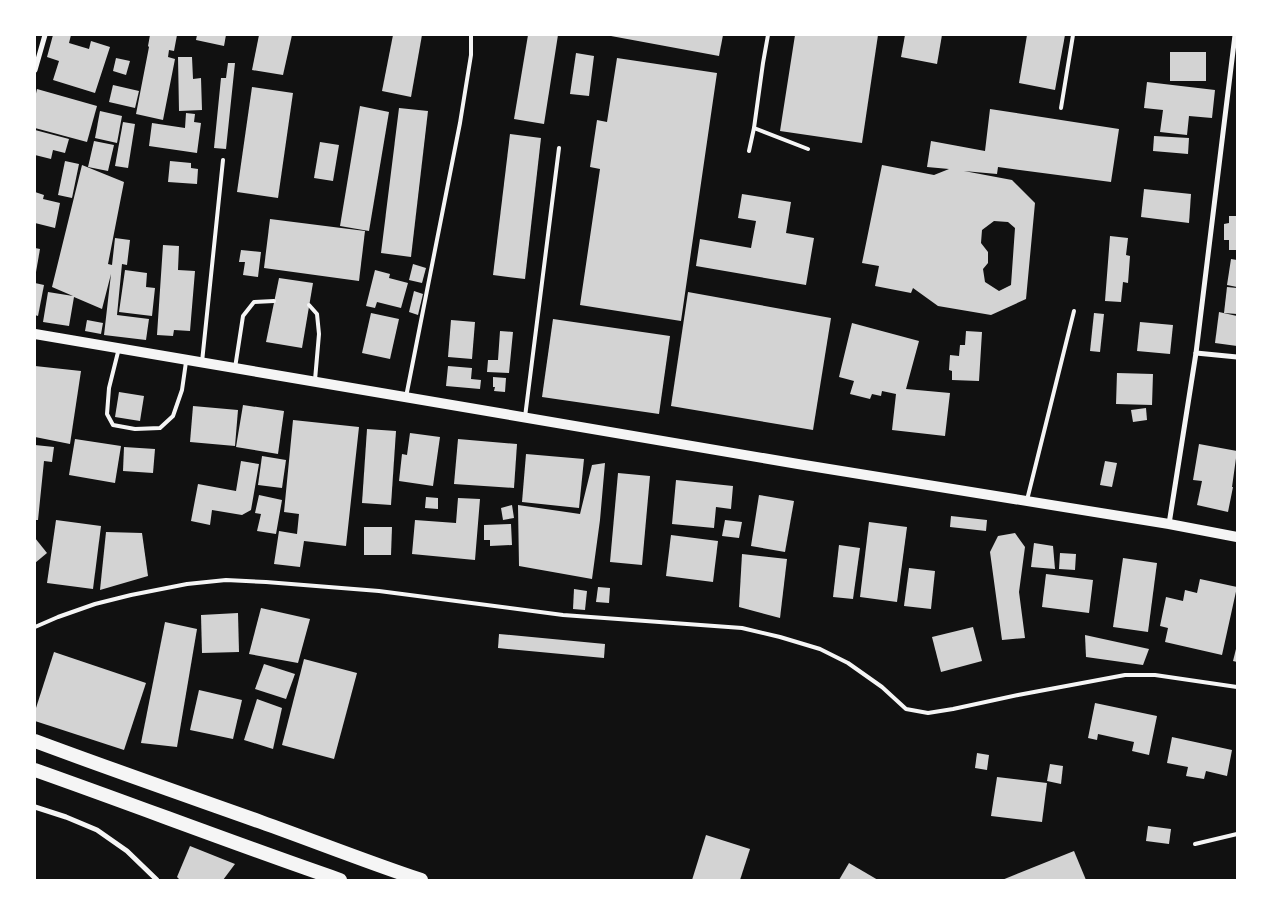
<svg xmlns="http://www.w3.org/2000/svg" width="1272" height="915" font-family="'Fira Sans',sans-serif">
<rect width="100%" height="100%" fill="#111"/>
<!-- building -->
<g fill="#d3d3d3" fill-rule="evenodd">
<polygon points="53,35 71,35 69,43 89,49 91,41 110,47 95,93 53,80 59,61 47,57"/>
<polygon points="150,35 177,35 174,51 169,50 168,57 175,59 163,120 136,114 149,47 148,46"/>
<polygon points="197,35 226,35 224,46 196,40"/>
<polygon points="259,35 292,35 283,75 252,70"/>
<polygon points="393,35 422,35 411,97 382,91"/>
<polygon points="528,35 558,35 544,124 514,119"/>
<polygon points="611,35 723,35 719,56 611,36"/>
<polygon points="795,35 878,35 862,143 780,131"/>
<polygon points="905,35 942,35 937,64 901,57"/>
<polygon points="1027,35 1065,35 1055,90 1019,83"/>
<rect x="1170" y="52" width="36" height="29"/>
<polygon points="576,53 594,56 589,96 570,94"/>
<polygon points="178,57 192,57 193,79 201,78 202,110 179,111"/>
<polygon points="116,58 130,61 126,75 113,71"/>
<polygon points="617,58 717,73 681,321 580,305 600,169 590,167 597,120 607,122"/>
<polygon points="228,63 235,63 226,149 214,148 221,78 226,78"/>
<polygon points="1147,82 1215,90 1212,118 1189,116 1187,135 1160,132 1163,110 1144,108"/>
<polygon points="113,85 139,91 135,108 109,102"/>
<polygon points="252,87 293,93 278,198 237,192"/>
<polygon points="37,89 97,106 87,142 35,128 35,98"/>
<polygon points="360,106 389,112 369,231 340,226"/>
<polygon points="399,108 428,111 411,257 381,253"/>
<path d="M990 109 1119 129 1111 182 998 167 997 174 964 171 1012 180 1035 203 1026 299 991 315 938 306 913 288 911 293 875 286 879 266 862 263 882 165 934 175 949 169 927 167 931 141 985 151ZM994 221 1008 222 1015 228 1011 285 999 291 985 282 983 269 988 263V252L981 243 982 230Z"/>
<polygon points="100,111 122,116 117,143 95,138"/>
<polygon points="186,113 195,114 194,122 201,123 197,153 149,146 152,123 185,128"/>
<polygon points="123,122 135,124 128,168 115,166"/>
<polygon points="35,130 69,139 65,153 53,150 51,159 35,155"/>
<polygon points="510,134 541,138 525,279 493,275"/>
<polygon points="1154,136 1189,138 1188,154 1153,151"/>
<polygon points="94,141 114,145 108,171 88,167"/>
<polygon points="320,142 339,145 333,181 314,178"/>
<polygon points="65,161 79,164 72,198 58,195"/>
<polygon points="170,161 191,163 191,168 198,169 197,184 168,182"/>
<polygon points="82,165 124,182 108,264 112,265 115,238 130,240 127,265 122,264 117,315 149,319 146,340 104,335 111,274 102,309 74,297 69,326 43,322 48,292 73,296 52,287"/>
<polygon points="1144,189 1191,194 1189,223 1141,217"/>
<polygon points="35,192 44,195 43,199 60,203 55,228 35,223"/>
<polygon points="742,194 791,202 786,233 814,238 806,285 696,266 700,239 751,248 756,221 738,218"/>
<polygon points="1229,216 1237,216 1237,250 1229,250 1229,240 1224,240 1224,224 1229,223"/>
<polygon points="270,219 365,231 359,281 264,268"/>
<polygon points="1110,236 1128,238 1126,255 1130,256 1128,283 1123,282 1121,302 1105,301"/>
<polygon points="163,245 179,246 178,270 195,271 190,331 174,330 173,336 157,335"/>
<polygon points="35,248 40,249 36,272 35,272"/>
<polygon points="241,250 261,252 258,277 243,275 245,262 239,262"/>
<polygon points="1231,259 1237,260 1237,287 1227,285"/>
<polygon points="413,264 426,268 422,283 409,280"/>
<polygon points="125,270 147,273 146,287 155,288 152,316 119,312"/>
<polygon points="375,270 390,274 389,278 408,283 401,308 377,302 375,308 366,306"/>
<polygon points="279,278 313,283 302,348 266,342"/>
<polygon points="35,283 44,285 38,316 35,315"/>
<polygon points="1227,287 1237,288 1237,314 1224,313"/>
<polygon points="414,291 423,294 418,315 409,312"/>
<polygon points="688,292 831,318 813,430 671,406"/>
<polygon points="1219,312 1237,316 1237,346 1215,343"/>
<polygon points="371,313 399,319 390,359 362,353"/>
<polygon points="1094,313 1104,314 1100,352 1090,351"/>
<polygon points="553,319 670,336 659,414 542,397"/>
<polygon points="87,320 103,323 101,334 85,331"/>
<polygon points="451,320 475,322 472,359 448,357"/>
<polygon points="1140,322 1173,325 1170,354 1137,351"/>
<polygon points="852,323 919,341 906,389 950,393 945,436 892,430 896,394 882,391 881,396 872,394 870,399 850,394 854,381 839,377"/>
<polygon points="500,331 513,332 509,373 487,372 488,360 498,360"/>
<polygon points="966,331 982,332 979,381 952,380 952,371 949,370 950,355 959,356 960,345 965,345"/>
<polygon points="35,366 81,371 70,444 35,437"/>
<polygon points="448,366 472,368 471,379 481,380 480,389 446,386"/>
<polygon points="1117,373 1153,374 1152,405 1116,404"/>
<polygon points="493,377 506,378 505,392 494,391 495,387 493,387"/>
<polygon points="119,392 144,396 140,421 115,417"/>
<polygon points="243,405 284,411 278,454 236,447"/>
<polygon points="193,406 238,410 235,446 190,442"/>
<polygon points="1146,408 1147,420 1133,422 1131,410"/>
<polygon points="293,420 359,427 346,546 304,541 300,567 274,564 279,531 297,534 299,514 284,512"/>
<polygon points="367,429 396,431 391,505 362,503"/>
<polygon points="410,433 440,437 433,486 399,481 402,454 407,455"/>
<polygon points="75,439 121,446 115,483 69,475"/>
<polygon points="458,439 517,444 514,488 454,484"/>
<polygon points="1199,444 1237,451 1232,487 1233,487 1228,512 1197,505 1202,481 1193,480"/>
<polygon points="35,445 54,447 52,462 44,461 38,520 35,520"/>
<polygon points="124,447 155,449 153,473 123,471"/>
<polygon points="526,454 584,459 579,508 522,502"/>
<polygon points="262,456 286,460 282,488 258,485"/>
<polygon points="241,461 259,464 251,510 242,515 212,510 210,525 191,521 198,484 236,491"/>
<polygon points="1105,461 1117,463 1112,487 1100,485"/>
<polygon points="605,463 600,520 592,579 519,566 518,505 580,514 592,465"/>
<polygon points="618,473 650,476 642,565 610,562"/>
<polygon points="676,480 733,486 731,509 716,507 714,528 672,524"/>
<polygon points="259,495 282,500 276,534 257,531 261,514 255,513"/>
<polygon points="759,495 794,501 785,552 751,546"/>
<polygon points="426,497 438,498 438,509 425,508"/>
<polygon points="458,498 480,499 475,560 412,554 415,520 456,523"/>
<polygon points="512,505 514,518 503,520 501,508"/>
<polygon points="951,516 987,520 986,531 950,527"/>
<polygon points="56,520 101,526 93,589 47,583"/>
<polygon points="725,520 742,522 739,538 722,536"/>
<polygon points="869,522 907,527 897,602 860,597"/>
<polygon points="511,524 512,545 490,546 490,540 484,540 484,525"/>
<polygon points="364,527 392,527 391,555 364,555"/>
<polygon points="106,532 142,533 148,576 100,590"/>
<polygon points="1015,533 1025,547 1019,592 1025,638 1002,640 990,552 998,536"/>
<polygon points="671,535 718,541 713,582 666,576"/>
<polygon points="35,538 47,553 35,563"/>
<polygon points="1034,543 1053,546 1055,569 1031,567"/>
<polygon points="839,545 860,548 853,599 833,597"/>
<polygon points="1060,553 1076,554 1075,570 1059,569"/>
<polygon points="742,554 787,559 780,618 739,607"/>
<polygon points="1123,558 1157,563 1148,632 1113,627"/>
<polygon points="909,568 935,571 931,609 904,606"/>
<polygon points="1046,574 1093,580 1089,613 1042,607"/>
<polygon points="1200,579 1237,587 1222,655 1165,642 1168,628 1160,626 1166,597 1183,601 1185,590 1197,593"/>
<polygon points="598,587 610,588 609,603 596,602"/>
<polygon points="574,589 587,591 585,610 573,609"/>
<polygon points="261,608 310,619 298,663 249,654"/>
<polygon points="238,613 239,652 202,653 201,615"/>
<polygon points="165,622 197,629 177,747 141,743"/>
<polygon points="973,627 982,661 941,672 932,637"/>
<polygon points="499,634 605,644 604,658 498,648"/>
<polygon points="1085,635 1149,649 1143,665 1086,657"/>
<polygon points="1236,649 1237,649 1237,662 1233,661"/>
<polygon points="54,652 146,683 124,750 35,721 35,711"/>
<polygon points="304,659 357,673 334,759 282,745"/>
<polygon points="264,664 295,674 286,699 255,689"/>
<polygon points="199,690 242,700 233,739 190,730"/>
<polygon points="257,699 282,708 273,749 244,740"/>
<polygon points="1095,703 1157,716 1149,755 1132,751 1134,742 1098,734 1097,740 1088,738"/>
<polygon points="1172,737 1232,750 1227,776 1206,771 1204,779 1186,776 1188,767 1167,763"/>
<polygon points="977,753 989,755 987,770 975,768"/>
<polygon points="1050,764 1063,766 1061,784 1047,781"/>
<polygon points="997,777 1047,783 1042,822 991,816"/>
<polygon points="1148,826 1171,829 1169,844 1146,841"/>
<polygon points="706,835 750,849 740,880 692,880"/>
<polygon points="190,846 235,864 223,880 180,880 177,877"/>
<polygon points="1074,851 1086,880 1002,880"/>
<polygon points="849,863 878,880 839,880"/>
</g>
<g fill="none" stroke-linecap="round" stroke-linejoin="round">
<!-- service -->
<g stroke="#f5f5f5" stroke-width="4">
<polyline points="1061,108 1073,35"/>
<polyline points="754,128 763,63 768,35"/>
<polyline points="749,151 754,128 808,149"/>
<polyline points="309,305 317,314 319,334 315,380"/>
<polyline points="119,348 109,388 107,414 113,425 135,429 160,428 173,416 182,390 186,362"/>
<polyline points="202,362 223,160"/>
<polyline points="235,368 243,316 254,302 274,301"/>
<polyline points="406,397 460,123 471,55 471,35"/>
<polyline points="525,417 559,148"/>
<polyline points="1027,500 1074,311"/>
<polyline points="35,627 58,617 95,604 131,595 187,584 226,580 266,582 379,591 563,615 742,628 780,637 820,649 848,663 882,687 906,709 928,713 953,709 1018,695 1125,675 1155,675 1237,687"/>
<polyline points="1195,844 1237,834"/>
</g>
<!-- minor -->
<g stroke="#f5f5f5" stroke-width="5">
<polyline points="35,70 45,35"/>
<polyline points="1196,353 1237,357"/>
<polyline points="1169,524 1196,353 1235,35"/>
<polyline points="35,807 66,817 97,830 127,851 157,880"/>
</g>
<!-- secondary -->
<polyline stroke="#f5f5f5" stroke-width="10" points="35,334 798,464 1169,524 1237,537"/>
<!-- trunk -->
<g stroke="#f5f5f5" stroke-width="14">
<path d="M35 741C110 769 185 795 261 822 314 841 367 862 421 880"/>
<path d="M35 770C137 806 238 845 340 880"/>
</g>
</g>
<!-- border -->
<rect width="1272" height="915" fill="none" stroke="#ffffff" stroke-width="72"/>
</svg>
